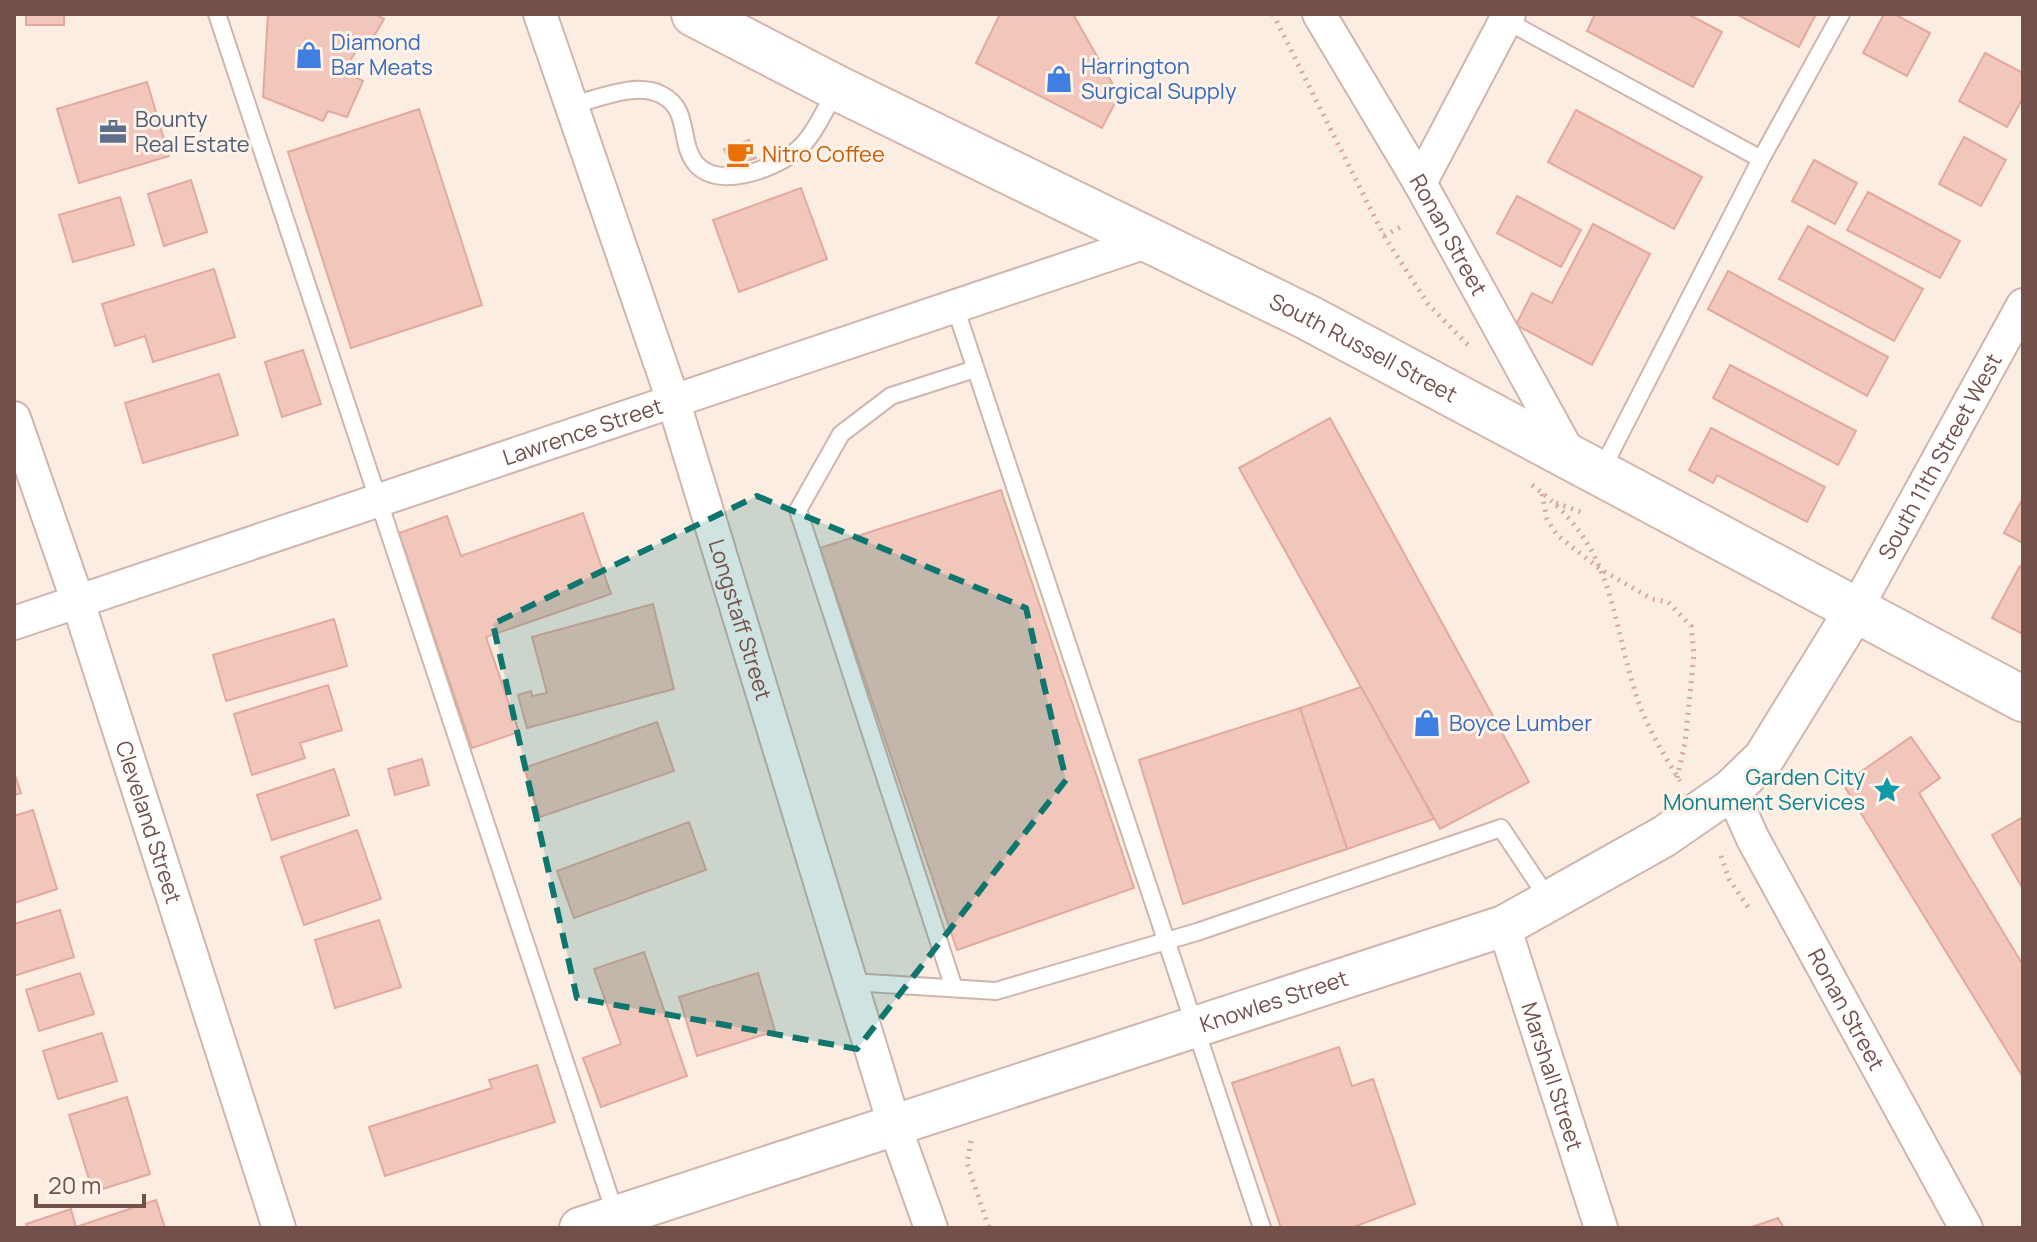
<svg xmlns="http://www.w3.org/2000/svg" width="2037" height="1242" font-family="Manrope,sans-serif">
<rect width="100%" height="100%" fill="#fcede3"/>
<!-- building -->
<g fill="#f1c6bb" stroke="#e3a99c" stroke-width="2">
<rect x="26" y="14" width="38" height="11"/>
<polygon points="268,14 375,14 384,19 372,40 365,36 344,71 363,81 347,117 328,111 323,121 263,97"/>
<polygon points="1000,14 1073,14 1119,95 1102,128 976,63"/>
<polygon points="1595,14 1688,14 1722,32 1693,87 1587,31"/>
<polygon points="1736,14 1816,14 1799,47"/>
<polygon points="1884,14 1894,14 1930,33 1907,76 1863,53"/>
<polygon points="1985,53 2023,73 2023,98 2007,127 1959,101"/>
<polygon points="147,82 169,156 79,183 57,109"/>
<polygon points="419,109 482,305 351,348 288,152"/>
<polygon points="1576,110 1702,177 1674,229 1548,162"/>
<polygon points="1964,137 2006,160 1981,206 1939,184"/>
<polygon points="749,140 756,158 731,166 724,149"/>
<polygon points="1814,160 1857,183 1835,224 1792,201"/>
<polygon points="191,180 207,232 164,246 148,194"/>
<polygon points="801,188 827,259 739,292 713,220"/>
<polygon points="1868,192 1960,241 1940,278 1847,230"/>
<polygon points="1517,196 1581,230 1561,267 1497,233"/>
<polygon points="120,197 134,245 73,262 59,215"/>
<polygon points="1593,224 1650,254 1592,365 1516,325 1532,293 1552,303"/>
<polygon points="1808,226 1923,289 1894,341 1779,279"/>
<polygon points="214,269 235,337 153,362 145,336 115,346 102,304"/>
<polygon points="1728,271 1888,357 1867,396 1708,309"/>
<polygon points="303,350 321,404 282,417 265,362"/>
<polygon points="1730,365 1856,431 1838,465 1713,398"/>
<polygon points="219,374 238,435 143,463 125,403"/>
<polygon points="1330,418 1529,782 1440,829 1239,468"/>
<polygon points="1711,428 1825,487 1807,522 1717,475 1713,483 1689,470"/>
<polygon points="1001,490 1134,888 957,950 820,548"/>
<polygon points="2023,498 2023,543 2004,533"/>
<polygon points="583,513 611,594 486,637 519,732 472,748 399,533 447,516 461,556"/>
<polygon points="2020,566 2023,568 2023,634 1992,618"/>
<polygon points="653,604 674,689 527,728 518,695 531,691 532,696 547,693 532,637"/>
<polygon points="334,619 347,666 226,701 213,655"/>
<polygon points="328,685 342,730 300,743 305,758 252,775 234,714"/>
<polygon points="1361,687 1434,819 1347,849 1300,708"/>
<polygon points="1300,708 1347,849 1183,904 1139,760"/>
<polygon points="657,722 674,771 540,817 524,768"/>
<polygon points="1911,737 1940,778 1919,793 2023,965 2023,1077 1843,784"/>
<polygon points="422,759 429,785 395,795 388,769"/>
<polygon points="334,769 349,815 272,840 257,795"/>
<polygon points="14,772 21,793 14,795"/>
<polygon points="33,810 57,889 14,903 14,816"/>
<polygon points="2023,817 2023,889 1992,835"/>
<polygon points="689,822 706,870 574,918 557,871"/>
<polygon points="357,830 381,899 304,925 281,857"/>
<polygon points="60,910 74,957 14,976 14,924"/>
<polygon points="379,920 401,987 335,1008 315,940"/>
<polygon points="644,952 687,1076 601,1107 583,1058 621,1044 594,969"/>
<polygon points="80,973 94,1014 39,1031 26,990"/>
<polygon points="758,973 775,1031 697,1056 679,997"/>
<polygon points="102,1033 117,1081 58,1099 43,1051"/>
<polygon points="1339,1047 1352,1086 1373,1079 1415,1204 1351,1228 1281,1228 1232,1083"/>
<polygon points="537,1065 555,1122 385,1176 369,1127 492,1088 489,1080"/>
<polygon points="127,1097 150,1174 93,1192 69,1115"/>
<polygon points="156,1200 165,1228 28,1228 26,1224 71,1209 76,1227"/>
<polygon points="1778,1218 1784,1228 1749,1228"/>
</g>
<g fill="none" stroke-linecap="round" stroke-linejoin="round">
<!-- service casing -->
<g stroke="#cfb5ad" stroke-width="20">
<g id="service">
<polyline points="217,14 616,1216"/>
<polyline points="1505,20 1761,159"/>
<path d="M572 105C598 99 636 81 662 95 691 110 678 142 696 164 718 189 769 170 792 154 813 140 825 109 837 88"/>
<polyline points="955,307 1262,1228"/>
<polyline points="1600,473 1761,159 1841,14"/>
<polyline points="851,982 996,991 1197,932 1501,828 1549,900"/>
<polyline points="954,988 798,510 841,434 891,396 975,369"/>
</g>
</g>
<!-- minor casing -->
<g stroke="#cfb5ad" stroke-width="36">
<g id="minor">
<path id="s1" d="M540 14 674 403 894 1124 931 1228"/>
<path id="s2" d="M1319 14 1420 183 1572 459"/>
<polyline points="1420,183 1509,14"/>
<path id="s3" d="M14 418 78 602 279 1228"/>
<path id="s4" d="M1856 609 2023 305"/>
<path id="s5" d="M14 623 1152 240"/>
<path id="s6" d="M1731 790 1753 839 1966 1228"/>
<path id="s7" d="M1504 926 1601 1228"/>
</g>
</g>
<!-- tertiary casing -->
<g stroke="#cfb5ad" stroke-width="44">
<g id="tertiary">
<path id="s8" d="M580 1228 1504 926 1663 837 1731 790 1764 758 1856 609"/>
</g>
</g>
<!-- secondary casing -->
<g stroke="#d4b6ac" stroke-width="48">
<g id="secondary">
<path id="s9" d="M694 14 837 88 1309 318 2023 699"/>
</g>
</g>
<!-- path -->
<g stroke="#d6a99e" stroke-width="5" stroke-dasharray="2 6" stroke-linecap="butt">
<polyline points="1273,14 1384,236 1428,304 1469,346"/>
<polyline points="1384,236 1404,225"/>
<path d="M1532 485C1612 545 1608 601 1634 688 1643 721 1662 752 1680 781"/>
<polyline points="1542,494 1547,519 1557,535 1600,569 1652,599 1668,602 1691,626 1694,654 1685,743 1677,778"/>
<polyline points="1556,503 1584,513"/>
<polyline points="1721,856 1729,879 1748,907"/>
<polyline points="971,1141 967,1163 989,1228"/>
</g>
<!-- service -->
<use href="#service" stroke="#fff" stroke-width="16"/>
<!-- minor -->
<use href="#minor" stroke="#fff" stroke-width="32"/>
<!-- tertiary -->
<use href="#tertiary" stroke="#fff" stroke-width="40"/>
<!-- secondary -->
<use href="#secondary" stroke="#fff" stroke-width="44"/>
</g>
<!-- marked area -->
<path fill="#0f766e" fill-opacity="0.2" stroke="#0f766e" stroke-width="6" stroke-dasharray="16 10" stroke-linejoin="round" d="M757 496 1026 608 1066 780 857 1049 577 998 493 624Z"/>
<!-- icons -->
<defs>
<g id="shop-bare" transform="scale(2.16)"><path d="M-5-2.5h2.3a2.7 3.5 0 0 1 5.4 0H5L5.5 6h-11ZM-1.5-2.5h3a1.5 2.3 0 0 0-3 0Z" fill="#3f7fe0" stroke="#fff2e9" stroke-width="2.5" paint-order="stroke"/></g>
<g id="office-bare" transform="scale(2.16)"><path d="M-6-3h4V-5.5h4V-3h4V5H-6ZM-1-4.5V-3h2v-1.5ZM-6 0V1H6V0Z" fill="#5c6f8a" stroke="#fff2e9" stroke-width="2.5" paint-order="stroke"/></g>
<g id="cafe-bare" transform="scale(2.16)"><path d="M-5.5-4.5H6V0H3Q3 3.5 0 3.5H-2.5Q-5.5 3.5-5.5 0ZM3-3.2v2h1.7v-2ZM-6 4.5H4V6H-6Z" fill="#e8710a" stroke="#fff2e9" stroke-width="2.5" paint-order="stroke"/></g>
<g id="sight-bare" transform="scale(2.16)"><path d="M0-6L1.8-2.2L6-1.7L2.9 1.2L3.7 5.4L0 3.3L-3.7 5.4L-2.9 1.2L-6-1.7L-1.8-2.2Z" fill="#0f9aa8" stroke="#fff2e9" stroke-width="2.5" paint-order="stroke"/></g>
</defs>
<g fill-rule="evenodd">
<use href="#shop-bare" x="309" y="55"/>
<use href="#shop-bare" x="1059" y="79"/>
<use href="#office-bare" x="113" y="132"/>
<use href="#cafe-bare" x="740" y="154"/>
<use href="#shop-bare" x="1427" y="723"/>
<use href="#sight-bare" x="1887" y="790"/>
</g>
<g text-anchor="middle" stroke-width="6" stroke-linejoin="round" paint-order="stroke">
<!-- shop labels -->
<g font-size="22" fill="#366cbe" stroke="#fff2e9" text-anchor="start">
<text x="331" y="50">Diamond<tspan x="331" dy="25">Bar Meats</tspan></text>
<text x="1081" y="74">Harrington<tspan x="1081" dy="25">Surgical Supply</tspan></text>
<text x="1449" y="731">Boyce Lumber</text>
</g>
<!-- service labels -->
<g font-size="22" fill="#4e5e75" stroke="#fff2e9" text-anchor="start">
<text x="135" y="127">Bounty<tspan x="135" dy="25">Real Estate</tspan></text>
</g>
<!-- food labels -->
<g font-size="22" fill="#c56008" stroke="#fff2e9" text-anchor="start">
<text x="762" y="162">Nitro Coffee</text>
</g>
<!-- street labels -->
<g font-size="22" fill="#735049" stroke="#fff2e9">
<text dy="8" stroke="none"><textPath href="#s2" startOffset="256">Ronan Street</textPath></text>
<text dy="8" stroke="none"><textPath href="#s9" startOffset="748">South Russell Street</textPath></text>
<text dy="8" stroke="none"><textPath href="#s5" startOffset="600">Lawrence Street</textPath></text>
<text dy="8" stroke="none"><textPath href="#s4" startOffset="174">South 11th Street West</textPath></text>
<text dy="8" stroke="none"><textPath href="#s1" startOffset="638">Longstaff Street</textPath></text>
<text dy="8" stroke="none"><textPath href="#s3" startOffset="426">Cleveland Street</textPath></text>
<text dy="8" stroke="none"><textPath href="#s8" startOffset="730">Knowles Street</textPath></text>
<text dy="8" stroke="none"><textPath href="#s6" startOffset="248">Ronan Street</textPath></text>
<text dy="8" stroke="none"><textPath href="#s7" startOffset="158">Marshall Street</textPath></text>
</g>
<!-- culture labels -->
<g font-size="22" fill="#0d838f" stroke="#fff2e9" text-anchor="end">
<text x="1865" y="785">Garden City<tspan x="1865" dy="25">Monument Services</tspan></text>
</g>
</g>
<!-- border -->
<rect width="2037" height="1242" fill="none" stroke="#735049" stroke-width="32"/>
<!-- scale -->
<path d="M36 1194v12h108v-12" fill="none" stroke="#735049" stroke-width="4"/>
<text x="48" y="1194" font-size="24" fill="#735049" stroke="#fff2e9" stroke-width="6" paint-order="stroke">20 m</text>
</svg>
